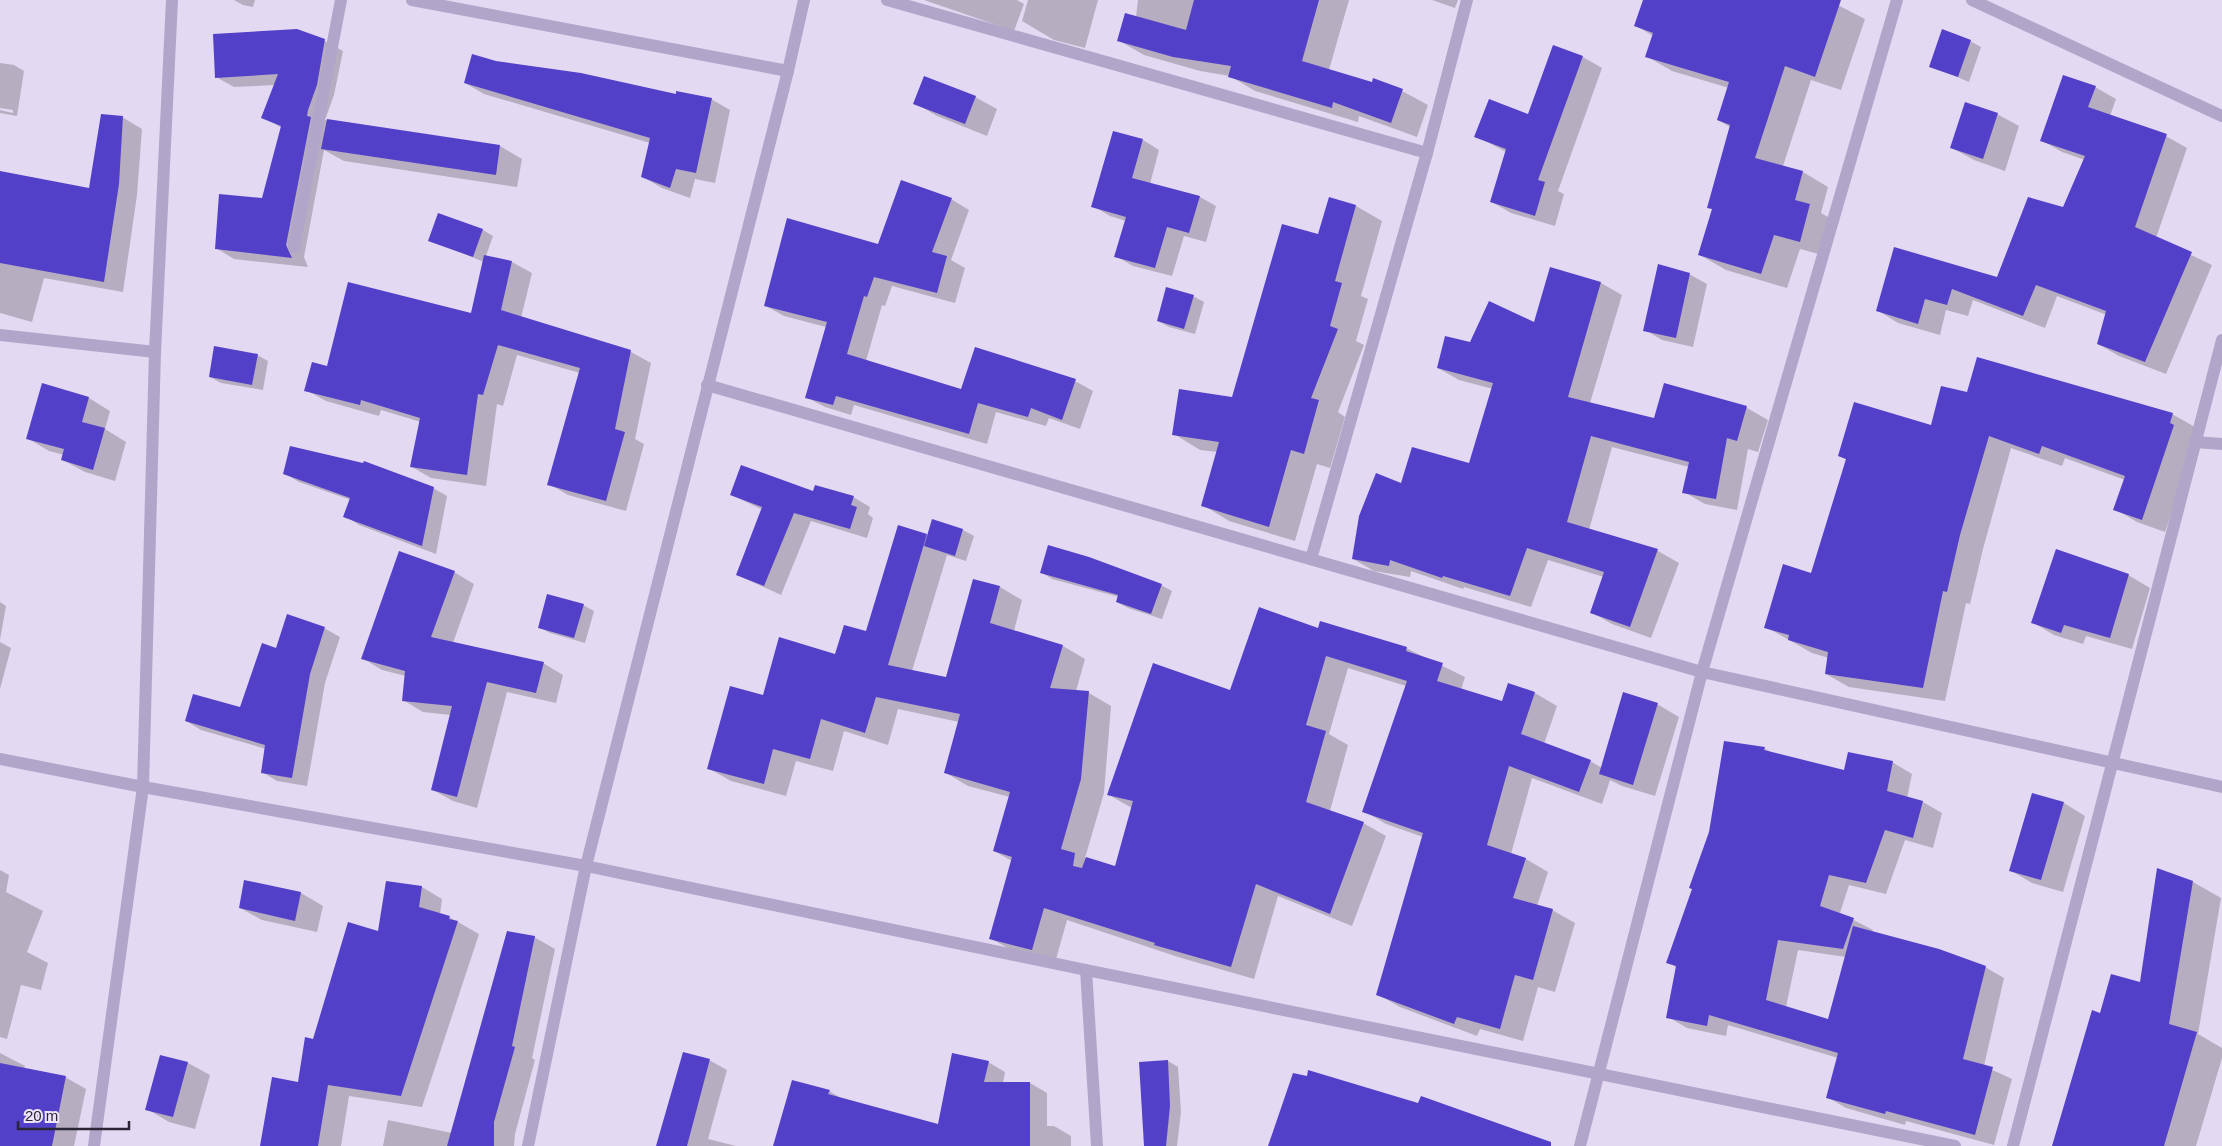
<svg xmlns="http://www.w3.org/2000/svg" width="2222" height="1146" font-family="Arial,sans-serif">
<rect width="100%" height="100%" fill="#e4d9f2"/>
<!-- shadow -->
<g fill="#0003" fill-rule="evenodd">
<polygon points="234,0 255,0 253,7 243,5"/>
<polygon points="924,0 1017,0 1024,4 1014,31"/>
<polygon points="1028,0 1098,0 1085,48 1054,40 1022,21"/>
<polygon points="1138,0 1349,0 1329,70 1402,91 1428,105 1417,137 1359,116 1358,122 1255,91 1230,76 1200,71 1144,55 1118,40 1136,17"/>
<polygon points="1432,0 1458,0 1455,8"/>
<polygon points="1644,0 1828,0 1865,19 1841,90 1811,80 1783,166 1803,172 1828,187 1821,213 1835,221 1826,256 1800,249 1787,288 1726,270 1700,255 1713,210 1709,207 1730,127 1718,120 1729,88 1672,71 1646,56 1653,36 1635,25"/>
<polygon points="325,41 343,51 334,95 325,120 500,146 522,159 517,187 344,161 324,150 304,257 308,267 234,259 216,248 263,199 282,128 262,117 275,85 234,87 216,77"/>
<polygon points="1970,41 1981,47 1969,82 1931,66"/>
<polygon points="1554,47 1583,57 1602,68 1558,191 1564,194 1555,226 1511,213 1492,202 1506,152 1476,136 1529,116"/>
<polygon points="496,62 677,96 711,99 730,110 715,183 695,179 690,198 662,188 643,177 650,143 484,94 465,83"/>
<polygon points="0,63 14,65 24,71 17,116 0,113 0,110 13,113 13,110 0,108"/>
<polygon points="2095,87 2116,99 2110,116 2166,136 2187,148 2156,238 2212,265 2166,374 2119,356 2098,344 2107,315 2057,296 2045,328 1973,300 1968,316 1946,310 1940,335 1898,323 1877,310 1895,249 1998,279 2064,209 2085,160 2062,152 2041,140"/>
<polygon points="975,97 997,109 987,136 937,116 915,103"/>
<polygon points="1997,114 2019,126 2005,171 1974,160 1952,148"/>
<polygon points="122,117 142,129 137,195 123,292 44,278 32,322 0,313 0,172 90,189"/>
<polygon points="1143,140 1159,150 1150,184 1200,197 1216,206 1206,242 1184,236 1172,276 1133,266 1116,256 1126,221 1110,216 1093,206"/>
<polygon points="1329,198 1356,206 1382,221 1361,296 1368,299 1356,341 1364,345 1338,412 1345,417 1330,468 1317,464 1295,541 1229,521 1203,505 1218,452 1200,450 1174,434 1233,398 1319,235"/>
<polygon points="951,199 969,210 951,260 965,268 955,303 892,286 885,306 882,305 866,361 961,390 1075,381 1093,391 1080,429 1049,418 1046,426 996,412 987,444 854,405 851,415 825,407 806,397 826,327 784,316 766,306 879,246"/>
<polygon points="439,215 483,230 493,236 486,256 512,262 532,273 521,318 631,352 651,363 635,439 644,444 626,511 568,495 549,484 580,373 517,355 503,406 497,404 486,486 431,478 412,467 421,422 381,410 379,416 326,401 306,390 328,368 471,314 484,262 430,240"/>
<polygon points="1551,269 1601,283 1622,295 1590,403 1655,419 1665,385 1747,408 1768,420 1758,452 1748,449 1737,510 1705,504 1684,492 1689,467 1612,447 1589,530 1658,551 1679,563 1651,638 1612,624 1591,612 1604,577 1548,560 1531,607 1464,587 1463,589 1411,571 1410,577 1374,571 1353,559 1402,485 1470,465 1493,389 1459,380 1438,368 1471,344 1535,324"/>
<polygon points="1689,274 1707,284 1693,347 1662,340 1645,330"/>
<polygon points="1193,296 1204,302 1195,334 1169,327 1158,321"/>
<polygon points="257,355 268,361 263,390 221,383 210,377"/>
<polygon points="1968,393 2172,414 2195,427 2196,439 2165,532 2137,522 2115,509 2125,480 2065,458 2062,466 2011,448 1983,549 1970,604 1966,603 1945,701 1849,687 1826,674 1829,658 1812,653 1766,627 1812,574 1847,460 1839,456 1932,427"/>
<polygon points="89,398 110,411 105,429 126,442 115,481 85,472 63,460 64,455 49,451 27,438"/>
<polygon points="284,473 433,488 447,496 436,554 359,525 345,516 351,500 299,482"/>
<polygon points="814,492 853,497 870,507 868,514 873,518 867,538 811,521 781,595 737,575 763,510 732,495"/>
<polygon points="933,521 963,530 974,536 966,561 947,555 912,671 946,678 974,580 1000,587 1022,600 1014,631 1063,646 1085,659 1076,691 1089,693 1111,706 1104,793 1085,858 1116,868 1132,808 1109,795 1231,692 1318,630 1406,648 1465,677 1461,690 1502,703 1535,693 1557,706 1544,744 1590,761 1602,768 1657,704 1679,717 1655,796 1622,786 1610,780 1602,804 1532,778 1511,854 1526,859 1548,872 1537,906 1552,910 1575,923 1555,992 1538,987 1523,1041 1480,1029 1477,1036 1400,1007 1377,994 1423,837 1386,824 1364,811 1406,686 1348,668 1329,734 1348,745 1330,811 1363,823 1386,836 1352,926 1278,896 1254,979 1178,957 1067,920 1055,963 1013,951 990,938 1012,861 994,851 1010,797 968,786 946,773 959,722 898,709 888,745 844,731 833,771 796,761 786,796 731,781 708,768 763,697 836,655 867,633 927,535 928,536"/>
<polygon points="454,572 474,584 453,643 543,663 563,675 556,703 507,692 477,808 453,801 433,790 451,715 423,712 403,700 406,676 382,670 362,658"/>
<polygon points="1041,572 1161,585 1172,591 1162,619 1128,608 1117,602 1119,597 1052,579"/>
<polygon points="2128,575 2150,588 2132,649 2086,636 2083,644 2054,635 2032,622"/>
<polygon points="0,602 6,606 0,640"/>
<polygon points="583,605 594,611 585,643 550,633 539,627"/>
<polygon points="324,628 340,637 325,683 307,786 277,781 262,772 266,749 201,730 186,721 240,708 276,649"/>
<polygon points="0,642 11,648 0,689"/>
<path d="M1764 748 1774 754 1845 772 1892 762 1912 774 1907 798 1923 802 1942 813 1933 848 1905 840 1886 894 1849 885 1840 913 1873 930 1872 932 1985 967 2004 978 1984 1066 2012 1079 1994 1145 1906 1121 1905 1125 1846 1108 1827 1097 1838 1058 1728 1025 1726 1036 1687 1028 1668 1017 1677 968 1668 962ZM1798 950 1846 957 1829 1020 1786 1007Z"/>
<polygon points="2064,803 2085,816 2063,892 2032,883 2010,870"/>
<polygon points="0,870 9,875 6,892 43,911 27,952 48,963 41,990 21,985 7,1039 0,1037"/>
<polygon points="245,881 301,893 323,906 317,932 262,920 240,908"/>
<polygon points="2193,882 2221,898 2198,1034 2222,1048 2222,1058 2196,1146 2062,1146 2101,1014 2141,984"/>
<polygon points="422,887 442,899 440,914 449,917 479,934 422,1107 349,1096 341,1146 262,1146 299,1083 314,1040 379,932"/>
<polygon points="534,937 555,949 532,1058 535,1060 515,1134 514,1146 383,1146 388,1120 452,1133"/>
<polygon points="0,1053 25,1066 24,1069 65,1077 86,1089 74,1146 0,1146"/>
<polygon points="161,1056 188,1063 210,1075 195,1129 169,1122 147,1109"/>
<polygon points="709,1060 727,1070 708,1139 736,1146 658,1146"/>
<polygon points="1168,1061 1178,1067 1181,1112 1177,1146 1145,1146"/>
<polygon points="988,1062 1005,1072 1003,1083 1030,1083 1047,1093 1047,1126 1054,1126 1071,1136 1071,1146 775,1146 829,1091 846,1101 939,1126"/>
</g>
<!-- building -->
<g fill="#5340c9">
<polygon points="1194,0 1319,0 1302,61 1372,82 1373,78 1403,89 1391,123 1333,102 1332,108 1228,77 1231,66 1173,57 1117,41 1125,13 1186,30"/>
<polygon points="1643,0 1841,0 1815,77 1785,66 1755,158 1803,171 1795,200 1810,204 1800,242 1774,235 1761,274 1698,255 1712,209 1707,208 1730,125 1717,120 1729,82 1645,57 1653,33 1634,26"/>
<polygon points="297,29 325,39 317,85 308,110 307,116 311,117 286,245 292,258 215,249 219,194 262,198 281,126 261,118 278,74 215,78 213,34"/>
<polygon points="1942,29 1971,40 1958,77 1929,67"/>
<polygon points="1553,45 1583,56 1538,180 1545,182 1535,216 1490,202 1506,149 1474,137 1489,99 1528,114"/>
<polygon points="472,54 496,61 581,73 676,94 676,91 712,98 696,173 676,169 670,188 641,177 650,138 464,83"/>
<polygon points="2063,75 2096,86 2088,107 2167,134 2135,227 2192,252 2145,362 2097,344 2106,311 2036,285 2023,316 1952,289 1947,305 1925,299 1918,324 1876,311 1894,247 1997,277 2028,197 2063,207 2085,156 2040,141"/>
<polygon points="924,76 976,96 965,124 913,104"/>
<polygon points="1965,102 1998,113 1983,159 1950,148"/>
<polygon points="101,114 123,116 119,184 104,282 0,263 0,171 89,188"/>
<polygon points="327,119 500,145 496,175 321,149"/>
<polygon points="1113,131 1143,139 1132,178 1200,196 1189,233 1167,227 1155,268 1114,257 1126,217 1091,207"/>
<polygon points="901,180 952,198 932,252 947,256 937,293 874,277 867,297 864,296 847,354 961,389 975,347 1076,379 1062,420 1031,408 1028,417 978,403 969,434 836,396 833,405 805,398 827,322 764,306 787,218 878,244"/>
<polygon points="1329,197 1356,205 1335,281 1342,283 1330,326 1338,329 1311,398 1319,400 1304,454 1291,450 1269,527 1201,506 1219,442 1172,435 1179,389 1232,397 1282,224 1318,234"/>
<polygon points="438,213 483,229 473,257 428,241"/>
<polygon points="484,255 512,261 501,310 631,350 615,429 625,432 606,501 547,485 580,368 498,345 483,395 478,394 467,475 410,467 420,418 361,400 360,405 304,391 312,362 327,366 348,282 471,313"/>
<polygon points="1658,264 1690,273 1676,338 1643,331"/>
<polygon points="1550,267 1601,282 1568,397 1654,418 1664,383 1747,406 1737,441 1727,438 1716,499 1682,493 1689,462 1591,436 1567,522 1658,549 1630,627 1590,613 1604,572 1527,548 1510,596 1443,576 1442,578 1390,560 1389,566 1352,559 1359,516 1376,473 1401,483 1412,447 1469,463 1493,383 1437,368 1445,336 1470,342 1489,301 1534,322"/>
<polygon points="1166,287 1194,295 1184,329 1157,321"/>
<polygon points="214,346 258,354 252,385 209,377"/>
<polygon points="1977,357 2173,413 2170,423 2174,425 2142,520 2113,510 2125,476 2042,446 2039,454 1989,436 1960,535 1947,592 1943,591 1923,688 1825,674 1828,652 1788,640 1789,635 1764,628 1783,564 1811,573 1846,459 1838,456 1854,402 1931,425 1941,386 1967,392"/>
<polygon points="42,383 89,397 82,422 105,428 93,470 61,460 64,449 26,439"/>
<polygon points="290,446 363,463 364,461 434,487 422,546 343,517 350,498 283,474"/>
<polygon points="741,465 813,491 815,485 854,496 851,505 857,507 850,529 794,513 764,586 736,575 762,507 730,495"/>
<polygon points="932,519 963,529 955,556 924,546"/>
<polygon points="898,525 927,534 888,665 946,677 973,579 1000,586 990,623 1063,645 1050,688 1089,691 1081,779 1061,849 1075,853 1073,866 1082,868 1086,857 1115,866 1133,801 1107,795 1153,663 1230,690 1259,607 1318,628 1320,621 1407,647 1406,651 1443,663 1437,681 1502,701 1508,683 1535,692 1521,734 1591,760 1579,792 1509,766 1487,845 1526,858 1513,898 1553,909 1533,980 1515,975 1500,1029 1457,1017 1454,1024 1376,995 1423,833 1362,812 1407,681 1326,656 1306,725 1326,731 1306,802 1364,822 1330,914 1256,884 1231,967 1154,945 1155,943 1044,908 1032,950 989,939 1012,857 993,851 1010,792 944,773 960,714 876,697 865,733 821,719 810,759 773,749 764,784 707,769 730,686 763,695 779,637 835,654 844,625 866,631"/>
<polygon points="1048,545 1089,557 1162,584 1151,614 1116,602 1118,595 1040,573"/>
<polygon points="2056,549 2129,574 2110,638 2064,625 2061,633 2031,623"/>
<polygon points="399,551 455,571 431,637 544,662 536,693 487,682 457,797 431,790 452,706 402,701 405,671 361,659"/>
<polygon points="547,594 584,604 574,638 538,628"/>
<polygon points="287,614 325,627 310,674 292,778 261,773 265,745 185,721 193,694 240,707 262,643 276,648"/>
<polygon points="1623,692 1658,703 1633,785 1599,774"/>
<polygon points="1724,741 1765,747 1764,750 1844,770 1848,752 1893,761 1887,791 1923,801 1913,838 1885,830 1866,883 1829,875 1820,906 1854,918 1843,949 1778,940 1766,1000 1828,1019 1853,926 1939,949 1986,966 1963,1059 1993,1067 1975,1135 1886,1111 1885,1114 1826,1098 1838,1053 1709,1015 1707,1026 1666,1018 1676,966 1666,963 1692,889 1689,888 1709,832"/>
<polygon points="2032,793 2064,802 2041,880 2009,871"/>
<polygon points="2157,868 2193,881 2169,1024 2197,1032 2164,1146 2052,1146 2092,1010 2100,1013 2111,974 2140,982"/>
<polygon points="244,880 301,892 295,921 239,908"/>
<polygon points="386,881 422,886 419,907 450,916 449,919 458,921 401,1096 328,1085 318,1146 260,1146 272,1077 298,1082 305,1037 313,1039 348,922 378,931"/>
<polygon points="507,931 535,936 512,1046 515,1047 494,1122 494,1146 447,1146"/>
<polygon points="683,1052 710,1059 687,1146 656,1146"/>
<polygon points="952,1053 989,1061 984,1082 1030,1082 1030,1146 773,1146 792,1080 830,1090 828,1094 938,1124"/>
<polygon points="160,1055 188,1062 173,1117 145,1110"/>
<polygon points="1168,1060 1170,1106 1166,1146 1144,1146 1139,1062"/>
<polygon points="0,1063 66,1076 52,1146 0,1146"/>
<polygon points="1308,1070 1418,1103 1421,1096 1551,1142 1551,1146 1268,1146 1293,1073 1307,1076"/>
</g>
<g fill="none" stroke-linecap="round" stroke-linejoin="round">
<!-- minor -->
<g stroke="#b2a5ca" stroke-width="12">
<polyline points="412,0 788,71"/>
<polyline points="887,0 1427,153"/>
<polyline points="1972,0 2222,116"/>
<polyline points="294,247 341,0"/>
<polyline points="0,335 155,352"/>
<polyline points="707,385 1702,672 2222,787"/>
<polyline points="2195,442 2222,444"/>
<polyline points="1311,559 1427,153 1467,0"/>
<polyline points="0,759 143,787 586,866 1086,970 1955,1146"/>
<polyline points="1086,970 1097,1146"/>
<polyline points="94,1146 143,787 155,352 172,0"/>
<polyline points="528,1146 586,866 788,71 804,0"/>
<polyline points="1580,1146 1702,672 1897,0"/>
<polyline points="2013,1146 2222,340"/>
</g>
</g>
<!-- scale -->
<path d="M18 1121v8h111v-8" fill="none" stroke="#2a2636" stroke-width="2.5"/>
<text x="25" y="1121" font-size="15" fill="#2a2636" stroke="#eee5fa" stroke-width="4" paint-order="stroke">20 m</text>
</svg>
